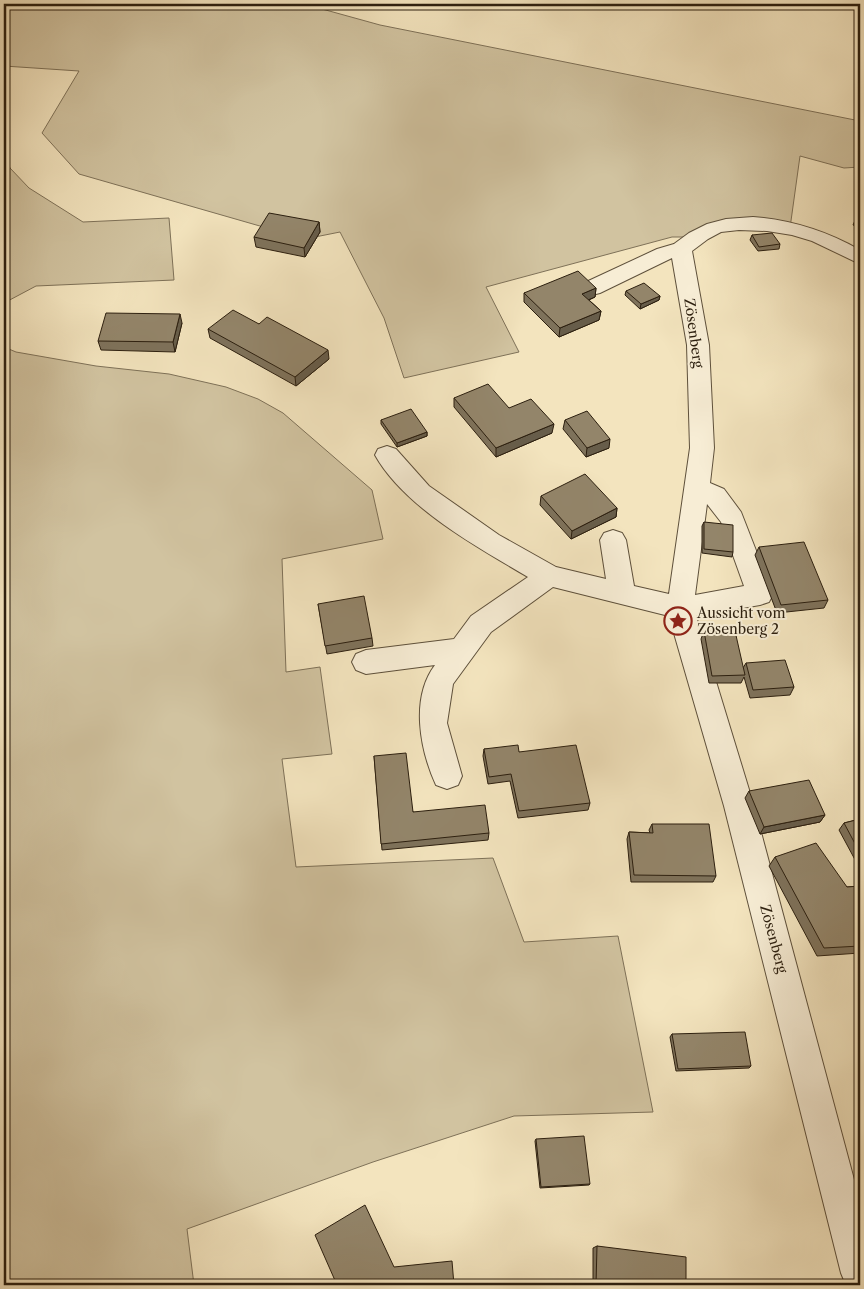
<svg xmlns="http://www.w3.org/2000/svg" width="864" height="1289" font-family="'Libre Caslon Text',serif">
<rect width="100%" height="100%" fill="#f3e4be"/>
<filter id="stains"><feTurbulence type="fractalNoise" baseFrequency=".004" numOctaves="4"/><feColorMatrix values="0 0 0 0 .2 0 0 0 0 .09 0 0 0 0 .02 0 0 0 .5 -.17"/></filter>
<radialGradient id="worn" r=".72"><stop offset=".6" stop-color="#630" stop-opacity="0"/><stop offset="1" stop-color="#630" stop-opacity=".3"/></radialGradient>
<!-- green -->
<g fill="#d1c3a0" stroke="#7e7158">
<polygon points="4,4 304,4 380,25 860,121 860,167 844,168 800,156 790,228 753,223 695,237 672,237 486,287 519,352 404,378 384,318 340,232 305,239 79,174 42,133 79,71 4,66"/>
<polygon points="4,153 10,168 29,188 83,222 169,218 174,280 36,286 4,303"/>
<polygon points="4,347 16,352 96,366 169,374 226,387 258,399 283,413 372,490 383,539 282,559 286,672 320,667 332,754 282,759 296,867 493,858 524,942 618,936 653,1112 514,1116 373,1162 187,1229 194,1285 4,1285"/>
</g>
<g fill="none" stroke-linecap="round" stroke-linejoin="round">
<!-- minor casing -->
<g stroke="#5e503b" stroke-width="2">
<path id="minor" d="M753 217C792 220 826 231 860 250V264L812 241 792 235 767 231 739 230 721 232 708 239 692 251 709 345 714 448 710 483 724 489 741 512 773 594 769 602 760 605 696 616 754 806 860 1202V1285H846L841 1273 724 806 669 616 553 587 491 632 453 684 447 723 462 776 458 785 447 789 436 785C420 750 410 698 435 665L366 674 356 670 352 662 356 654 366 650 454 639 471 616 528 577C477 547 404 507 375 455L378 449 387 446 396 449 429 486 499 535 556 567 606 579 600 540 604 533 613 530 622 533 626 540 634 586 669 594 690 448 687 345 672 258 600 293 592 295 584 293 581 288 584 283 657 249 674 244 689 233 707 224 726 219ZM707 504 721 522 744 586 695 595Z"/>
</g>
<!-- minor -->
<use href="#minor" fill="#f7edd5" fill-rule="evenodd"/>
</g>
<!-- wall -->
<g fill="#7e725b" stroke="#2c1f0f">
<polygon points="860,212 860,228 853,225 857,216"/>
<polygon points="319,222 320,232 305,257 256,247 254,237"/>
<polygon points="752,235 780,244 779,249 758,251 750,240"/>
<polygon points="596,288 595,297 589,300 601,311 599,320 559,337 524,302 524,293"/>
<polygon points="626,291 660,296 659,300 640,309 625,295"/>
<polygon points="182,323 175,352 101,350 98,341"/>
<polygon points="259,324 329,359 296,386 210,338 208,329"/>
<polygon points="454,398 509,408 552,433 496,457 454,407"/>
<polygon points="381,420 427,432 427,436 397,447 381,424"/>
<polygon points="565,420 609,448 586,457 563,429"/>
<polygon points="541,496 617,508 616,517 571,539 540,505"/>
<polygon points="704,522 733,552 732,557 702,553 702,526"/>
<polygon points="759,547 828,600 824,608 777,613 755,555"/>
<polygon points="318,604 372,638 373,646 327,654"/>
<polygon points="704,631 743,668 746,663 794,687 790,695 750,698 744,677 741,683 709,683 701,639"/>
<polygon points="484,749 519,752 590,803 588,810 518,818 510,781 488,784 483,756"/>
<polygon points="374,756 413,812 489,833 488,840 382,850"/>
<polygon points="749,791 825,815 820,822 760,834 745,798"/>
<polygon points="860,819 860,869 839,830 844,823"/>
<polygon points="652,824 716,876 713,882 631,882 627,839 629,832 650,833 649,830"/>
<polygon points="775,857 847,887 860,886 860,953 817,956 769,866"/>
<polygon points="672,1034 751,1066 749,1068 676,1071 670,1037"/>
<polygon points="536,1139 590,1184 589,1185 540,1188 535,1141"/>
<polygon points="597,1246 686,1285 593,1285 593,1248"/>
</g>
<!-- shaded-wall -->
<g fill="#675d4a" stroke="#2c1f0f">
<polygon points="319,222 320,232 305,257 304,248"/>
<polygon points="596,288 595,297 581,303 582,294"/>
<polygon points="660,296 659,300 640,309 641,304"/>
<polygon points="601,311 599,320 559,337 560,328"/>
<polygon points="180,314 182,323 175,352 173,342"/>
<polygon points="328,350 329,359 296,386 295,377"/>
<polygon points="554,424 552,433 496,457 496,448"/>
<polygon points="427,432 427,436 397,447 397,443"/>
<polygon points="610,439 609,448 586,457 587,448"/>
<polygon points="617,508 616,517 571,539 572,531"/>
<polygon points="825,815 820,822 760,834 764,827"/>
</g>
<!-- building -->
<g fill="#93856a" stroke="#2c1f0f">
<polygon points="860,212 860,217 857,216"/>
<polygon points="269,213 319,222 304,248 254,237"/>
<polygon points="772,233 780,244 759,247 752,235"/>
<polygon points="578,271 596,288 582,294 601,311 560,328 524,293"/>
<polygon points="644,283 660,296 641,304 626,291"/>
<polygon points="233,310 259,324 267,317 328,350 295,377 208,329"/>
<polygon points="106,313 180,314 173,342 98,341"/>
<polygon points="488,384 509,408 531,399 554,424 496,448 454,398"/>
<polygon points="411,409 427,432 397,443 381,420"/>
<polygon points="587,411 610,439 587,448 565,420"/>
<polygon points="585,474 617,508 572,531 541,496"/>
<polygon points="704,522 733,525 733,552 704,549"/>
<polygon points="804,542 828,600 781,605 759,547"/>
<polygon points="364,596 372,638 325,646 318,604"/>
<polygon points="704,631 735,631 745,675 712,676"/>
<polygon points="785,660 794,687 753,690 746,663"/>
<polygon points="518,745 519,752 576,745 590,803 519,811 511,774 489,777 484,749"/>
<polygon points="406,753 413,812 485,805 489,833 381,844 374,756"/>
<polygon points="809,780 825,815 764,827 749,791"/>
<polygon points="860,819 860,853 844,823"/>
<polygon points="652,824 709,824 716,876 634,875 629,832 653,833"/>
<polygon points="816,843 847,887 860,886 860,946 824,948 775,857"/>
<polygon points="745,1032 751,1066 678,1069 672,1034"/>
<polygon points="584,1136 590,1184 541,1187 536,1139"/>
<polygon points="365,1205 394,1267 452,1261 454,1285 337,1285 315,1235"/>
<polygon points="597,1246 686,1257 686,1285 596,1285"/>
</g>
<!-- icons -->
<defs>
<g id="sight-ring" transform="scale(1.4375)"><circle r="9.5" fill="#f7edd5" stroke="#8f2418" stroke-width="1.5"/><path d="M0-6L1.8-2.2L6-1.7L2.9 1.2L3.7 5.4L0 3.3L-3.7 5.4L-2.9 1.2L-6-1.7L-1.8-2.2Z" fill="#8f2418"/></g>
</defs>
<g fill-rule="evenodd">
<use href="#sight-ring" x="678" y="621"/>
</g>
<g text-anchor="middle" stroke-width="4" stroke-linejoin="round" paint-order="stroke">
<!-- street labels -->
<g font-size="14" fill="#2c1f0f" stroke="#f7edd5">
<text transform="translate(694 333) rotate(82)" y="5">Zösenberg</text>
<text transform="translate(774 939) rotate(75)" y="5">Zösenberg</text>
</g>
<!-- poi labels -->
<g font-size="14" fill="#2c1f0f" stroke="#f7edd5" text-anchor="start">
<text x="697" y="618">Aussicht vom<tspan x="697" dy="16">Zösenberg 2</tspan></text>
</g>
</g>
<!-- margin -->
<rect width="864" height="1289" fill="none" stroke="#f3e4be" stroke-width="20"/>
<rect x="5" y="5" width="854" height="1279" fill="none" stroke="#2c1f0f" stroke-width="2.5"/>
<rect x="10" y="10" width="844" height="1269" fill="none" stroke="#2c1f0f"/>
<rect width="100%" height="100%" filter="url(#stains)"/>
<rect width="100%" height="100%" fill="url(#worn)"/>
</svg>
